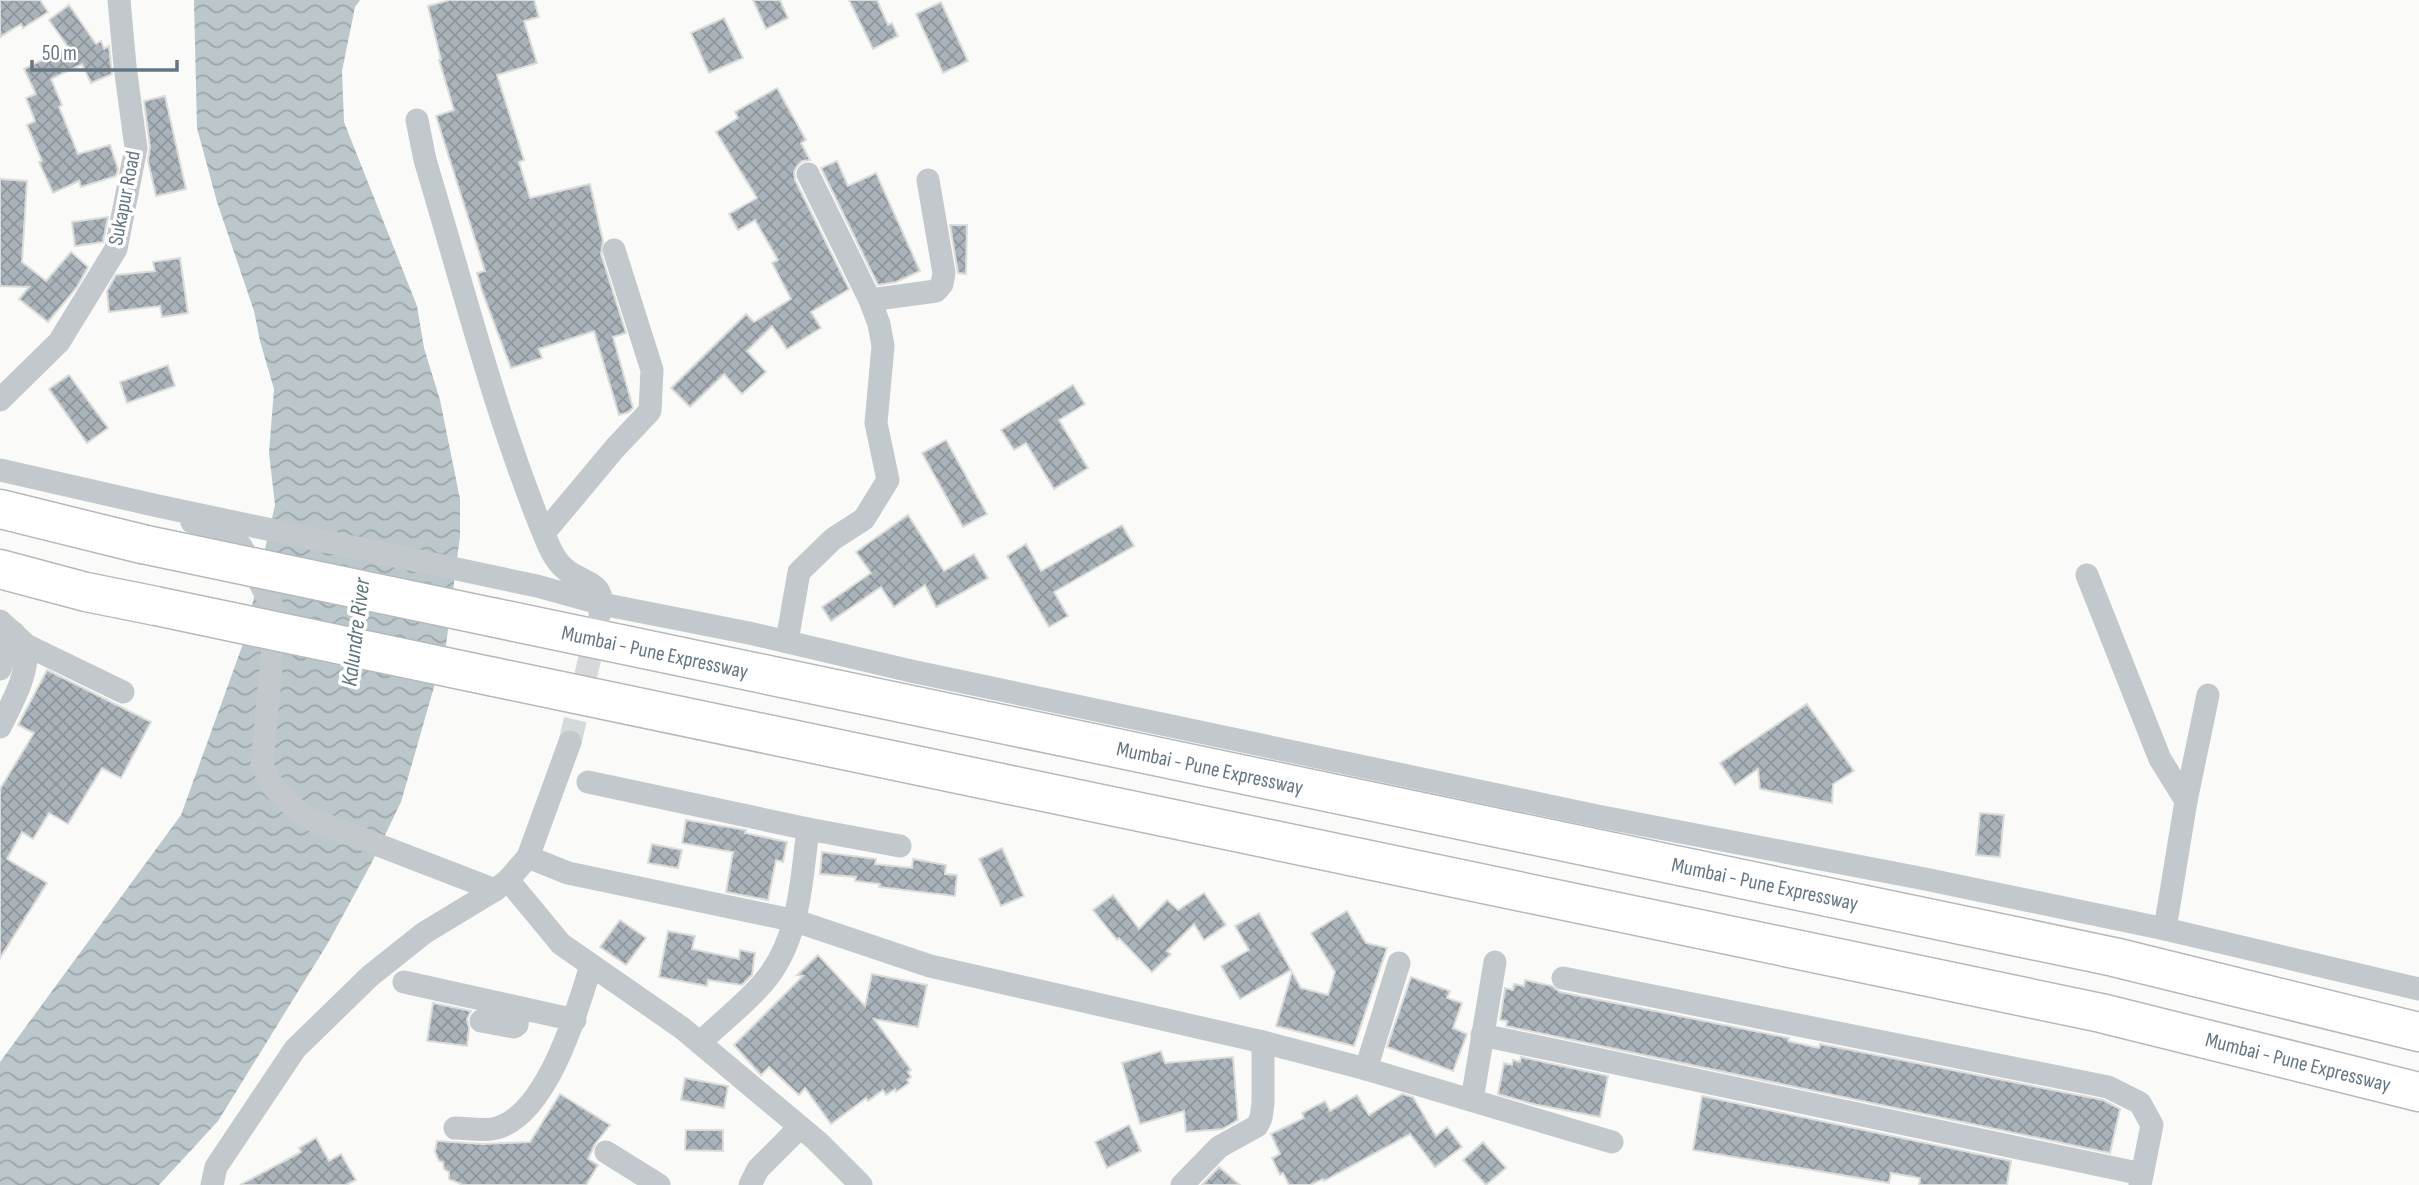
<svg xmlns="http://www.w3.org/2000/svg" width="2419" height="1185" font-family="'Sofia Sans Condensed',sans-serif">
<defs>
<pattern id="water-waves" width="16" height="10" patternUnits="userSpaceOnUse" patternTransform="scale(1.75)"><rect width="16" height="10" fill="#bbc7cb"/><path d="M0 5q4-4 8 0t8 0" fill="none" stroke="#9ca6aa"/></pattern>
<pattern id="building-cross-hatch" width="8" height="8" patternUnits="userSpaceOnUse" patternTransform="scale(1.75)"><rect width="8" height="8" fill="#aab3b9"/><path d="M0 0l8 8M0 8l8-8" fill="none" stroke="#8e969c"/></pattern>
</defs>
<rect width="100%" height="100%" fill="#fafaf8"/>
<!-- water -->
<polygon fill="url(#water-waves)" points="194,0 360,0 355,7 342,71 344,122 417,306 424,348 440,400 460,499 460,536 446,645 401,802 371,864 328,943 218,1121 159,1185 0,1185 0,1062 181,815 244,641 275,505 269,453 274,389 260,341 254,311 217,202 197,128"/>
<!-- building -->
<g fill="url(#building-cross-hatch)" stroke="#dcdcda" stroke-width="2">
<polygon points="0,0 40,0 48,12 23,28 21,24 0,37"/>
<polygon points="450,0 534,0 539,17 524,21 537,63 497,75 524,160 519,162 530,198 590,184 603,241 601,254 626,333 613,337 633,408 629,412 619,415 594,331 539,349 542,358 511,368 482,291 477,273 485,271 436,116 454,110 439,60 441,60 428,6"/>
<polygon points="753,0 780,0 788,18 766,29"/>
<polygon points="849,0 877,0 888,25 892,23 898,36 873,49"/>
<polygon points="941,2 968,61 943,73 916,14"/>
<polygon points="69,5 96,44 101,41 104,49 109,46 112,74 91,83 82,64 51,79 62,105 59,107 78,154 110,145 118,169 116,176 81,187 79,181 53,193 39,162 42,161 27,125 35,121 26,98 36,94 24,69 68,47 49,20"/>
<polygon points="724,18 743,58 709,73 691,33"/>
<polygon points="777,88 806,140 801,143 810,160 802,161 797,166 794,172 795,180 849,289 811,312 821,328 787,349 772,326 747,351 766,372 742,394 724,374 690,407 671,388 746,314 754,322 791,299 772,263 778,260 755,220 738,230 729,214 757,198 716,132 738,118 735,112"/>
<polygon points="165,96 186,189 156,196 148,161 150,147 144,101"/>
<polygon points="837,161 848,186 876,173 920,271 896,282 878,285 821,168"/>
<polygon points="0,179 27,181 22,262 46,281 71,252 88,267 77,287 48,322 19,299 29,287 0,286"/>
<polygon points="108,217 103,242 75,246 72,222"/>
<polygon points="950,225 967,225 966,274 958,273"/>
<polygon points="180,258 188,313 162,317 160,306 109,312 107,291 116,275 155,271 153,262"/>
<polygon points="168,365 175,386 127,403 120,382"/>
<polygon points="69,375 108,428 87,443 49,389"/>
<polygon points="1073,385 1085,404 1059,420 1088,468 1054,489 1026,443 1014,450 1001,430"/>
<polygon points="946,440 987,514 963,527 922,453"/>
<polygon points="908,515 944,571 974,554 988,578 936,607 925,585 894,607 881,587 831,621 822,607 871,573 856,552"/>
<polygon points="1122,525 1134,546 1054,592 1068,616 1049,627 1007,556 1026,544 1041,571"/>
<polygon points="47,670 151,722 121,778 102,768 68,824 49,813 33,839 22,832 7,859 47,883 0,958 0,789 34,733 18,725"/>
<polygon points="1807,704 1854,771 1833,784 1832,803 1760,789 1758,769 1735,785 1720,763"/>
<polygon points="1980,813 2004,815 2000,857 1976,855"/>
<polygon points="686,820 746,830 745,833 787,842 783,862 776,860 768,900 726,892 733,852 682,843"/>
<polygon points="652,844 682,850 678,868 648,863"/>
<polygon points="1002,848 1024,896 1001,906 979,859"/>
<polygon points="822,852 876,859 875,864 912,868 913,859 946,865 945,874 957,875 955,896 879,887 880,884 855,881 856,877 820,874"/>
<polygon points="1204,893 1226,925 1204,940 1194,924 1167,951 1171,954 1152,972 1119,938 1117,940 1093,910 1113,895 1139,929 1167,900 1178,910"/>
<polygon points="1347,911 1366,943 1387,948 1354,1046 1276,1026 1292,972 1301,988 1328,995 1335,972 1311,933"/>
<polygon points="1259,913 1291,970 1240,999 1221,966 1249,950 1235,926"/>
<polygon points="620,920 646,938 626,965 600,947"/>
<polygon points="668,931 695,936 692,949 739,959 740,950 755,953 752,975 742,985 708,980 707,986 659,977"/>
<polygon points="818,955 865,1006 872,974 927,985 918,1027 874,1019 911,1070 908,1072 911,1077 907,1080 909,1083 896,1092 895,1089 886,1095 883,1090 868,1101 866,1098 831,1124 805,1088 799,1095 769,1067 761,1075 734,1045 803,976 797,975"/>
<polygon points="1411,977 1450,991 1447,998 1462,1003 1453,1028 1467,1034 1453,1071 1387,1047"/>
<polygon points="1525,980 1552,986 1560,992 1789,1038 1788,1041 1819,1048 1820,1044 2103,1100 2120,1109 2110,1153 1506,1026 1507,1021 1500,1020 1505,988 1513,990 1514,984 1524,986"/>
<polygon points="433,1003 471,1011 467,1019 469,1028 467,1046 427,1041"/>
<polygon points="1161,1051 1165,1063 1233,1057 1238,1120 1222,1129 1186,1132 1184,1111 1140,1124 1122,1063"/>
<polygon points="1521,1057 1608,1076 1600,1117 1533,1104 1498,1094 1504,1063 1512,1065 1513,1060 1520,1062"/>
<polygon points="685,1078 728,1086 724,1108 681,1100"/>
<polygon points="560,1094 610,1125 595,1144 588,1159 598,1165 586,1185 463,1185 449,1179 449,1172 444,1169 443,1162 439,1161 435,1152 437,1141 483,1144 530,1142"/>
<polygon points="1402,1094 1413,1097 1436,1136 1447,1127 1462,1147 1435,1167 1410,1134 1324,1181 1323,1179 1310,1185 1289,1185 1283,1173 1280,1175 1272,1158 1280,1154 1271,1134 1304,1118 1302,1113 1325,1101 1330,1111 1357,1095 1369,1115"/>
<polygon points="1702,1096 2011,1161 2007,1185 1919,1185 1920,1178 1891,1173 1889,1183 1693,1150"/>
<polygon points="1129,1125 1141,1151 1107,1168 1095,1142"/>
<polygon points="686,1130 723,1130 723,1151 685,1150"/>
<polygon points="316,1138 329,1161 341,1154 356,1180 346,1185 240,1185 301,1152 299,1148"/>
<polygon points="1483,1142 1506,1168 1486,1185 1463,1160"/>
<polygon points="1219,1167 1240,1185 1202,1185"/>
</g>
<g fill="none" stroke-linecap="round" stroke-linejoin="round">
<!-- street-tunnel -->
<polyline stroke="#d5d9db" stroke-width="23" stroke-dasharray="23 11" stroke-linecap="butt" points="570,742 597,628"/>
<!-- highway casing -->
<g stroke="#b4b9bd" stroke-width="41">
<g id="highway">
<polyline points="0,509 142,544"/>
<polyline points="0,569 86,592 156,606"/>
<polyline points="496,618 2114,957 2419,1032"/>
<polyline points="494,677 2101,1013 2419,1092"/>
</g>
</g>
<!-- street -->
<g stroke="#c3c8cc" stroke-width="23">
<path d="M417 120 425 160C463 286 495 415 545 537 551 551 556 563 569 572 587 584 607 584 600 613"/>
<polyline points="808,174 870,300"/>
<polyline points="0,400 59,342 116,249 136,148 125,66 119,0"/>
<polyline points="0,470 158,506 537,586 602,604 749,633 911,671 1597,816 1925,879 2165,929 2419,989"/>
<polyline points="192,522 241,546 276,614 262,765 274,788 303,816 495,890"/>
<polyline points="544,533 615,448 650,411 652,370 614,250"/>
<polyline points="2087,575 2160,759 2186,801"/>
<path d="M0 621 26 645C29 674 13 701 0 727"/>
<polyline points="787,641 799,572 833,539 864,519 888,480 876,423 883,346 879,324 870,300 936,291 942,284 944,273 928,180"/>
<polyline points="26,645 123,692"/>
<polyline points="0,669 14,633"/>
<path d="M588 782 808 829C801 883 800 940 763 983 744 1005 720 1023 700 1043"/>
<polyline points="808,829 900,846"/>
<polyline points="528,857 568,873 796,921 930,966 1263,1042 1366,1069 1612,1142"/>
<polyline points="508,880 561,944 682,1028 817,1141 861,1185"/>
<polyline points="2165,929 2186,801 2208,695"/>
<polyline points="1563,978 2108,1087 2140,1103 2152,1125 2140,1185"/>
<polyline points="404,982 575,1020"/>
<polyline points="481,1021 514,1027 517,1025 519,1008"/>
<polyline points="1482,1035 2142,1174"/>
<polyline points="1366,1069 1399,963"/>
<polyline points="1472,1100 1495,962"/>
<path d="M455 1128C466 1128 481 1131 492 1129 546 1120 578 1009 591 965"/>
<polyline points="606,1152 659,1185"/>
<polyline points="212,1185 216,1167 295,1049 370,976 424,933 495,890 508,880 528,857 570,742"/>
<polyline points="750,1185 758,1169 799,1128"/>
<polyline points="1182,1185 1219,1147 1257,1126 1261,1118 1263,1103 1263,1042"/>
</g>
<!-- highway -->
<use href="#highway" stroke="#fff" stroke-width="38"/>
<!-- highway-bridge casing -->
<g stroke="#b4b9bd" stroke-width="41" stroke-linecap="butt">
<g id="highway-bridge">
<polyline points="142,544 496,618"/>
<polyline points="156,606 494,677"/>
</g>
</g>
<!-- highway-bridge -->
<use href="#highway-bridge" stroke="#fff" stroke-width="38"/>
</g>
<g text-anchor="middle" stroke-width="7" stroke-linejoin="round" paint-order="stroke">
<!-- street labels -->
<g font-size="21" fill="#657683" stroke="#fff">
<text transform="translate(124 198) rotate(-79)" y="7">Sukapur Road</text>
<text transform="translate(655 652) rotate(12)" y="7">Mumbai - Pune Expressway</text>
<text transform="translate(1210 768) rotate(12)" y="7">Mumbai - Pune Expressway</text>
<text transform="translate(1765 884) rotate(12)" y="7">Mumbai - Pune Expressway</text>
<text transform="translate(2298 1062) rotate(14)" y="7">Mumbai - Pune Expressway</text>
</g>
<!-- water labels -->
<g font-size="23" font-style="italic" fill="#60757c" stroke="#fff">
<text transform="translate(355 632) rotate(-83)" y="8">Kalundre River</text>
</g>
</g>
<!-- scale -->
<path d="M32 60v10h145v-10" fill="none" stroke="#657683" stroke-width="3.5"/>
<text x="42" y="60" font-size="21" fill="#657683" stroke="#ffffff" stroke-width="5" paint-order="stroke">50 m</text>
</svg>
